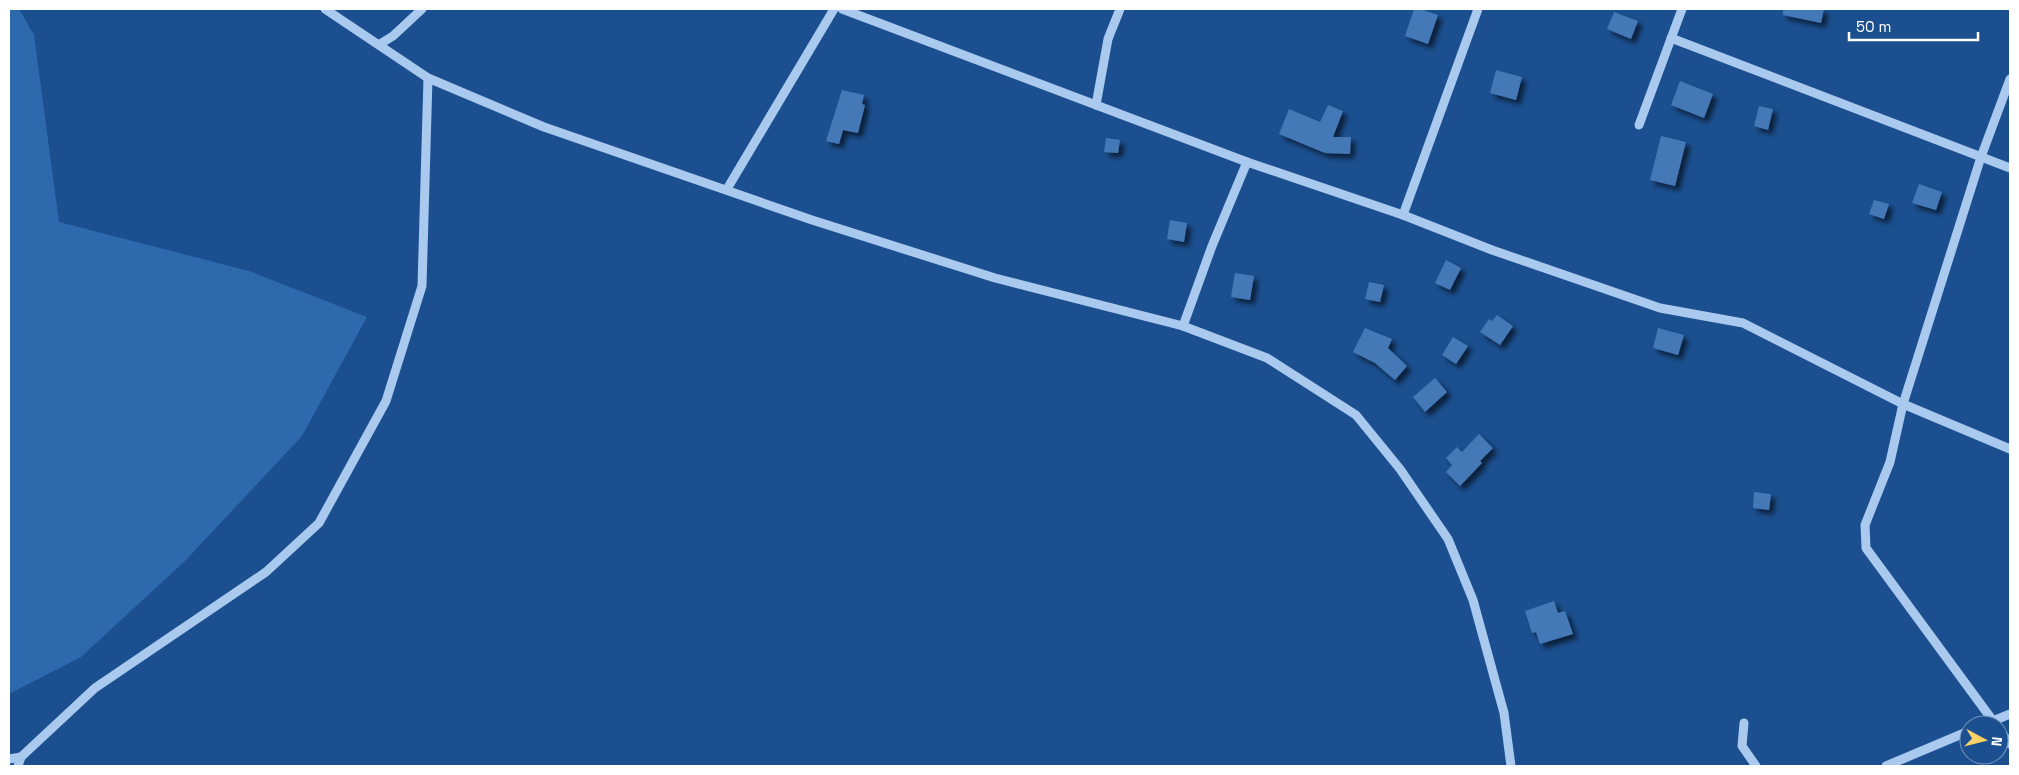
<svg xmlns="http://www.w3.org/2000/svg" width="2019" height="775" font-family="'Space Grotesk',sans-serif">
<defs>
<filter id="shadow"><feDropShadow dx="4.5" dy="4.5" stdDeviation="2.5" flood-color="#0009"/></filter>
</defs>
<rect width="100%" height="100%" fill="#1b4f8f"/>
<!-- green -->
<polygon fill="#2e69ad" points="9,9 19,9 34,35 59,222 249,271 367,317 302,436 186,560 81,657 9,694"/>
<!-- building -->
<g fill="#4478b7" filter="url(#shadow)">
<polygon points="1414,9 1420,9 1438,15 1428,44 1405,36"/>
<polygon points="1783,9 1824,9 1821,23 1783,15"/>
<polygon points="1614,12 1638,21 1631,39 1607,29"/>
<polygon points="1496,70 1522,77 1516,100 1490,93"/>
<polygon points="1680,81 1713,94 1704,118 1671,105"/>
<polygon points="842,90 864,95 862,104 865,105 858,133 843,130 839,144 826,141"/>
<polygon points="1328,105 1343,111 1333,137 1351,137 1350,154 1325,153 1279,134 1289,109 1320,122"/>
<polygon points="1759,106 1773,109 1768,130 1754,126"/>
<polygon points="1661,136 1686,142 1675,186 1650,180"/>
<polygon points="1106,138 1120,140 1118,153 1104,152"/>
<polygon points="1919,184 1942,192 1936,210 1912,203"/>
<polygon points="1874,200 1889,204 1884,219 1869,214"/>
<polygon points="1170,220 1187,223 1184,242 1167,239"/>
<polygon points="1446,260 1461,268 1450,290 1435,283"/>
<polygon points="1235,273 1254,276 1250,300 1231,297"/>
<polygon points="1369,282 1384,285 1380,302 1365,299"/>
<polygon points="1497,315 1513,326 1500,345 1480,332 1489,319 1492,321"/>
<polygon points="1365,328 1392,339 1388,348 1407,366 1395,380 1375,363 1353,352"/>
<polygon points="1658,328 1684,335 1678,355 1653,348"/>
<polygon points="1453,337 1468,346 1456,364 1442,355"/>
<polygon points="1435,378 1447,392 1425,412 1413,397"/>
<polygon points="1479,434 1493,448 1480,461 1482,463 1460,486 1446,472 1452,465 1446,458 1457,447 1462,452"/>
<polygon points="1754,492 1771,494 1769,510 1753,508"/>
<polygon points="1554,601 1558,613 1565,611 1573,634 1540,644 1536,632 1532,633 1525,611"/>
</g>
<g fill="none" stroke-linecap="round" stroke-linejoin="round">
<!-- minor -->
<g stroke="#a9c9ee" stroke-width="9">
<polyline points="325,9 428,78 544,127 812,220 995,278 1183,326 1267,358 1356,415 1400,469 1448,539 1473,600 1504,713 1511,766"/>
<polyline points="842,9 1247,162 1403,215 1492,250 1660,308 1743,323 1903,404 2010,449"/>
<polyline points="1671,38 2010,168"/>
<polyline points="380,44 393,36 422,9"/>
<polyline points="1096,105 1108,39 1120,9"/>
<polyline points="1639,125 1682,9"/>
<polyline points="727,189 834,9"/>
<polyline points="1403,215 1478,9"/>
<polyline points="1183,326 1212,246 1247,162"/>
<polyline points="1744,723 1742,746 1756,766"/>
<polyline points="1983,725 2010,714"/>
<polyline points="1996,725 1866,548 1865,525 1890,462 1903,404 1981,157 2010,79"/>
<polyline points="1999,729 2010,744"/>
<polyline points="9,759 21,757"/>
<polyline points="18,766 21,757 95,688 266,572 319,523 386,401 422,286 428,78"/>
<polyline points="1886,766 1969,731"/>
</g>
</g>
<!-- border -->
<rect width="2019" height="775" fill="none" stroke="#ffffff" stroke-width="20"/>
<!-- north arrow -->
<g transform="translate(1984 740) rotate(97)"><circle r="24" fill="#1b4f8f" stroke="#7695bc"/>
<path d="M0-4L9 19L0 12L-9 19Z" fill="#ffd166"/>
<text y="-8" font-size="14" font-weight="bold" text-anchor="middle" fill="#ffffff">N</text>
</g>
<!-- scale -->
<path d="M1849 32v8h129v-8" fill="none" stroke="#ffffff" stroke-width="2.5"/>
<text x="1856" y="32" font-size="15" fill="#ffffff" stroke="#1b4f8f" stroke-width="4" paint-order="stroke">50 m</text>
</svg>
